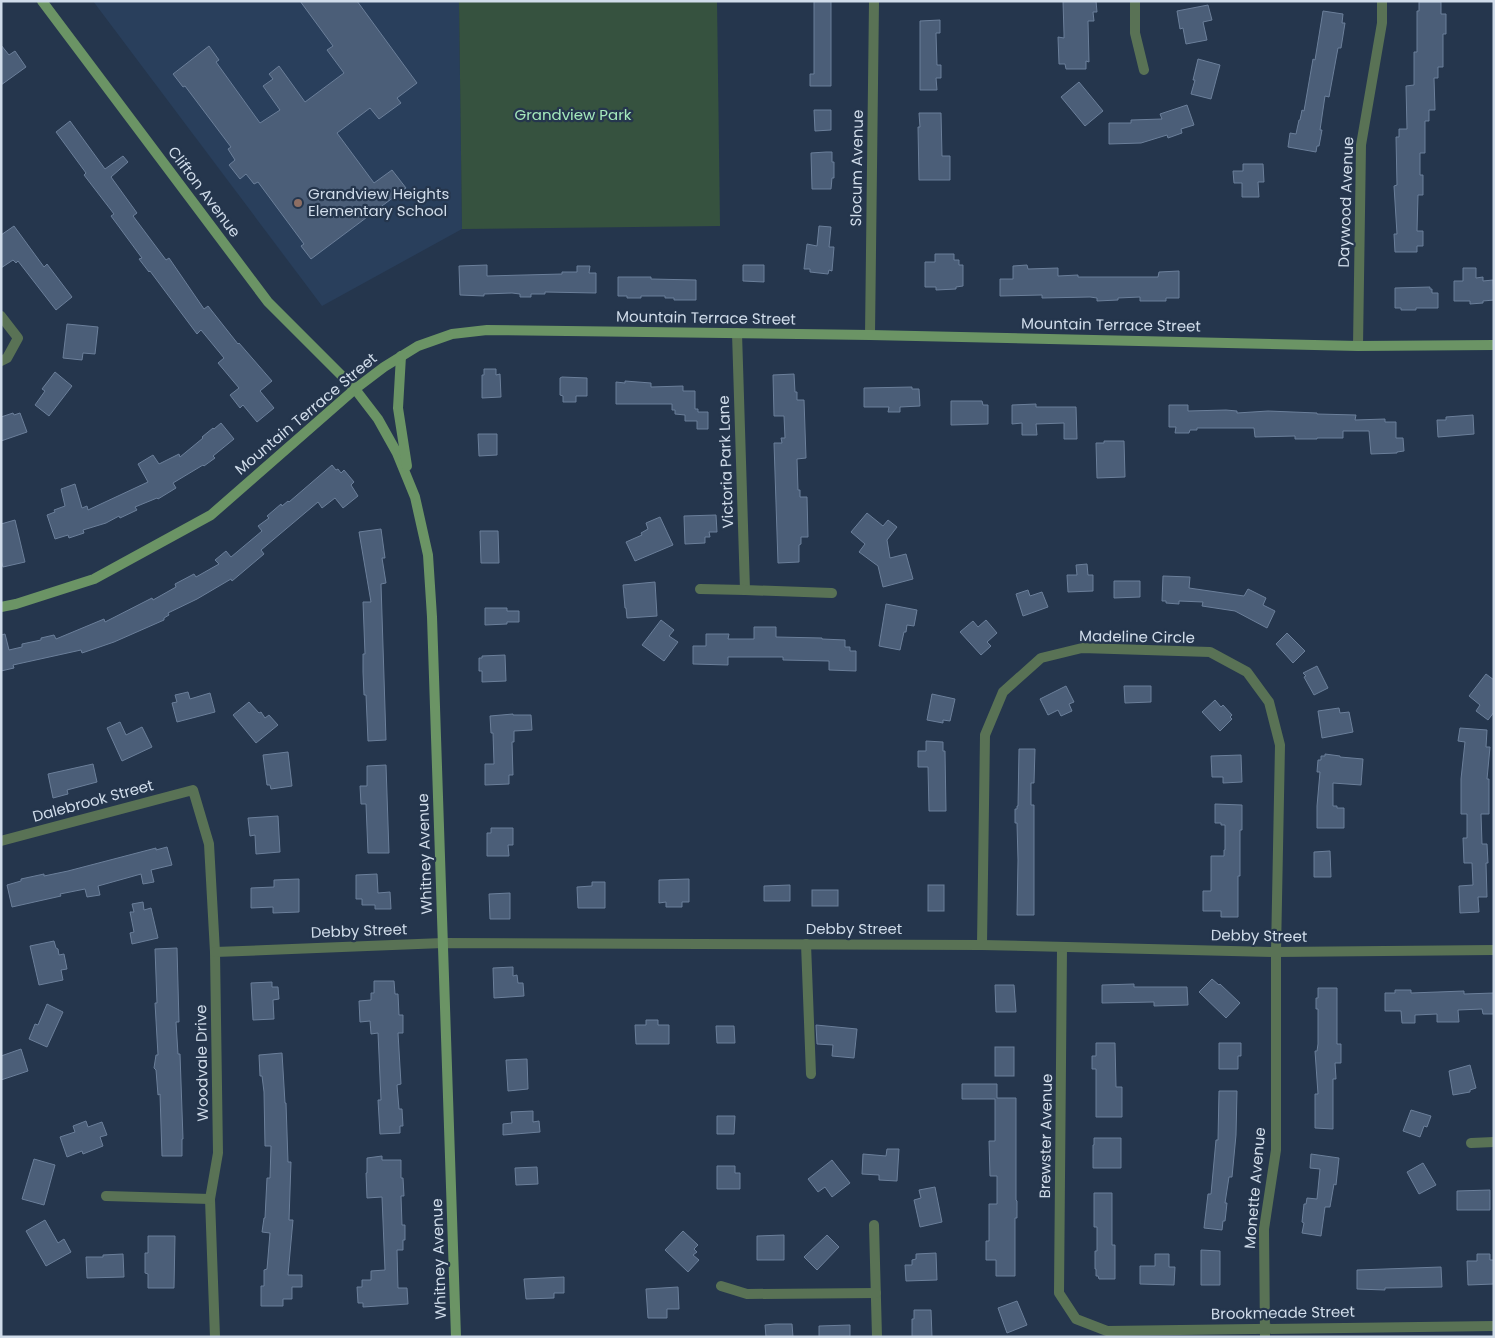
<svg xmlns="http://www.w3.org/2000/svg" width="1495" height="1338" font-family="Poppins,sans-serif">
<rect width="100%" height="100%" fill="#25364d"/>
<!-- built -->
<polygon fill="#293f5c" points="93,1 459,1 462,229 322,306"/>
<!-- green -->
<polygon fill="#36523f" points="459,1 717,1 720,226 462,229"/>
<!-- building -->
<g fill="#4b5e78" stroke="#6b7f9a">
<polygon points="300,1 357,1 417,83 397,98 401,103 379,119 370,108 337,133 374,183 392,170 406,188 311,259 301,246 304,244 258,182 254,184 246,174 240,179 229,165 235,160 228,149 231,147 185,86 183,87 173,74 209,46 219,60 216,62 260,123 280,110 263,86 273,79 269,74 279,66 305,102 344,73 327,50 333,46"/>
<polygon points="814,1 831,1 831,86 810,86 810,74 814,74"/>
<polygon points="1063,1 1096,1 1097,12 1093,12 1094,21 1088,21 1089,62 1086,61 1086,69 1066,69 1065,64 1059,64 1058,37 1064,38 1064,34"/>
<polygon points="1419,2 1441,2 1441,14 1446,14 1446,34 1443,34 1443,67 1438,67 1438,78 1434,78 1435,110 1429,110 1429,121 1425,121 1425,153 1420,153 1420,175 1423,175 1423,195 1418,195 1417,231 1423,231 1423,246 1417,246 1417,252 1395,252 1394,234 1397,234 1394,186 1397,185 1396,137 1399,137 1399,129 1407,129 1406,86 1414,85 1414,52 1417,52 1417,11 1419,11"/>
<polygon points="1208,5 1212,20 1203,22 1207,40 1186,44 1183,28 1180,29 1177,11"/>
<polygon points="1323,11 1343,14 1342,23 1345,23 1341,48 1338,48 1329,97 1325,96 1320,130 1322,130 1319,146 1317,146 1316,152 1288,147 1290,133 1296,134 1299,120 1300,120 1302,110 1304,111 1313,59 1315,60"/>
<polygon points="940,20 940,33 936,33 937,65 941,65 941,78 936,78 937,90 920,90 920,21"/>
<polygon points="1,45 9,55 15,51 26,67 1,85"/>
<polygon points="1198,59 1220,65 1211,99 1191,94 1195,80 1193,80"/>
<polygon points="1079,82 1103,111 1085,126 1061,97"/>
<polygon points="1187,105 1194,125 1181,129 1182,133 1168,138 1167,135 1141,143 1109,144 1109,123 1131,123 1131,120 1162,119 1160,114"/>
<polygon points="814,110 831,110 831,130 815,131"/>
<polygon points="919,113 941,113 942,156 950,156 950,180 919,180 918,127 920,127"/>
<polygon points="70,121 105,169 123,156 128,162 111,177 137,213 133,216 166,260 169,258 204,309 208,306 238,344 239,343 272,381 260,391 274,408 257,422 243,405 240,408 230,395 239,388 218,363 224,358 201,330 197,334 150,271 149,272 139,259 142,258 111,216 114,214 84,175 86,173 56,132"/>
<polygon points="826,152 832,152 832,162 834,162 834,178 832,178 831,189 812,189 811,153"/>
<polygon points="1243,164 1263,164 1264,182 1258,182 1259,197 1242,197 1242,183 1234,183 1233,171 1243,171"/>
<polygon points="14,226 44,267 47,264 72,297 56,310 18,261 16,263 13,260 1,268 1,235"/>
<polygon points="819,226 831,227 829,247 834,247 832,271 829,270 828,274 810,272 810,269 804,269 807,244 817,246"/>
<polygon points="935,254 954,254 954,260 959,260 959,265 963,265 963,286 956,287 956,289 936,290 936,287 925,287 925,262 935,262"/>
<polygon points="487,265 487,276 562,274 562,272 577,272 577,266 590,266 589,273 596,273 596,293 545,292 545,294 531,294 531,297 520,297 520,294 512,293 484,294 484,296 460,295 459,266"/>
<polygon points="743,265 764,265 764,282 743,281"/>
<polygon points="1027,265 1028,269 1058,268 1058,276 1078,275 1078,277 1158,277 1159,272 1179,271 1179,298 1166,298 1166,301 1140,301 1140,297 1118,298 1118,300 1097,301 1097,298 1090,297 1042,298 1042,295 1000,296 1000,279 1013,279 1013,266"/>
<polygon points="1463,268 1476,268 1476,278 1483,277 1483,281 1493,280 1494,300 1483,301 1483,303 1470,304 1470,301 1454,301 1454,281 1463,281"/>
<polygon points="618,277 651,277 651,279 696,280 696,300 674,300 674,298 665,298 665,296 641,296 641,298 627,298 627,296 618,296"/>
<polygon points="1430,287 1430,289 1432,289 1432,293 1438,293 1438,308 1416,308 1416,310 1401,310 1401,308 1395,308 1395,288"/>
<polygon points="67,324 98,327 95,354 83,353 82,360 63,358"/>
<polygon points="484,369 496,369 496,375 500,374 501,397 482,398 482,375 484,375"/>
<polygon points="55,372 72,386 49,416 35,405 45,391 42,389"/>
<polygon points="794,374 795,392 797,392 797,400 804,400 806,458 797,459 798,490 800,490 800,497 807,497 808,537 801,537 801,544 799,545 799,562 778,563 774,443 782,443 781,438 785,438 784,416 774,416 773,375"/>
<polygon points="562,377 587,378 587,396 576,396 576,402 563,402 563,396 560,395 560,378"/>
<polygon points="625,381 651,383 651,387 683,386 683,391 695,391 695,409 698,409 698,412 708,412 708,429 697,429 697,421 685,421 685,415 675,414 675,410 672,410 672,404 616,404 616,382 625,383"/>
<polygon points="912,387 912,389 919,389 920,406 900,407 900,412 888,412 889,407 864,407 864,388"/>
<polygon points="951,401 982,401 983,405 988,405 988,424 951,425"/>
<polygon points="1036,404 1036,407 1076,407 1077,439 1064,439 1064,423 1036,424 1037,435 1022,435 1022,423 1012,424 1012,405"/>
<polygon points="1169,405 1188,405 1188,411 1226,410 1237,411 1237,413 1268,411 1317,413 1317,414 1356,415 1355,420 1385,419 1385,422 1396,422 1396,438 1403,438 1404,451 1397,452 1397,453 1371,454 1369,431 1343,431 1343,438 1317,438 1317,439 1295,439 1295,436 1255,437 1254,428 1197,428 1197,430 1190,430 1189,433 1175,433 1176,427 1169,427"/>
<polygon points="13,413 14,415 20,413 27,432 1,441 1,417"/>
<polygon points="1473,415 1474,434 1438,437 1437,420 1446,420 1446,417"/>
<polygon points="221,423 234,439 213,456 215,458 204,466 203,465 173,483 176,488 158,499 157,498 135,507 137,510 120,518 119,516 106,523 83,530 84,533 69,538 68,535 55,539 47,515 55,512 54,510 65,506 61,489 75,484 82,508 87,506 88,510 148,482 138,464 153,455 159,464 179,454 180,457 203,438 202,437 213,428 214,429"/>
<polygon points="478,434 497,434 497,455 479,456"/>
<polygon points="1104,441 1124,441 1125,477 1097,478 1096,443 1104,443"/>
<polygon points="332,465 336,470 338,469 341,473 344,470 354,482 351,485 358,496 343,508 335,498 322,508 318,502 261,550 264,554 232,581 231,579 197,599 168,613 169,615 164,618 164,620 114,642 82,653 81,650 13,665 14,668 1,671 1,635 5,634 9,650 22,647 22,644 41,640 41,638 54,635 56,639 104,619 105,622 152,598 153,600 176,587 175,584 194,574 196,577 219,564 215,560 226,551 231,557 262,531 258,526 269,518 267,516 281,504 282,506 288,501 289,502"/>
<polygon points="867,513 883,526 888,520 897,527 887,540 890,558 906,554 913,579 883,587 878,566 859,552 865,544 851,532"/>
<polygon points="716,515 717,532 709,532 710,537 705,537 705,543 685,544 684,516"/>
<polygon points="660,517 673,545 635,561 626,542 642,535 641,533 648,529 646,523"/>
<polygon points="15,520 25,562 3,567 1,560 1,524"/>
<polygon points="381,529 385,558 382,558 386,583 381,584 386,740 368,741 366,695 364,695 363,672 363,654 365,654 363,602 371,602 359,532"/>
<polygon points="480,531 498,531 499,563 481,563"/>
<polygon points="1087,564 1088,575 1093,575 1093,591 1068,592 1067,575 1077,575 1076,565"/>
<polygon points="1163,576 1190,577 1189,588 1244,596 1248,589 1266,598 1263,605 1275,611 1267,628 1235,611 1202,606 1203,602 1179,601 1179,604 1166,603 1166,601 1162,601"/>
<polygon points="1114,581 1140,581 1140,597 1114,598"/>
<polygon points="655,582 657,616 627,618 626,608 625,608 623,585"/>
<polygon points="1028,590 1030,596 1042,592 1048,607 1023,616 1016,594"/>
<polygon points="886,604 917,610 914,626 907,625 906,632 904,632 900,650 879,646"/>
<polygon points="485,608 507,608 507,611 519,611 519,622 507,622 507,624 485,625"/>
<polygon points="661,620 674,630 669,636 678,642 664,661 642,645"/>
<polygon points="986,620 997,633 987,642 991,646 981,655 960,632 973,621 978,627"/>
<polygon points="754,627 776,627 776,637 822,638 822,639 845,640 845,647 850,647 850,651 856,651 856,671 829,670 829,661 783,660 783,657 728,657 728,665 693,664 693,646 706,646 706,634 729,634 728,639 754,639"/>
<polygon points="1287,633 1305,651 1293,663 1276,644"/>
<polygon points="505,655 506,681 482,682 482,671 479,671 479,658 482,658 482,656"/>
<polygon points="1317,666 1328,688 1314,695 1304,677 1306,676 1303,673"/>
<polygon points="1486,674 1494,680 1494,712 1488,720 1476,711 1480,705 1469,696"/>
<polygon points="1066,686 1074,702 1069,704 1072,711 1061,716 1058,710 1048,715 1040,699"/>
<polygon points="1124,686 1151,686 1151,702 1125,703"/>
<polygon points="188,692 190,699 210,693 215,712 177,722 172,703 177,702 175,695"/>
<polygon points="932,694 955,699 950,721 943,720 943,723 927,720"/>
<polygon points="1215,700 1221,707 1223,705 1232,715 1230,717 1232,719 1220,731 1202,712"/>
<polygon points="249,702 259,713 261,712 265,718 269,715 278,725 256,743 233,715"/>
<polygon points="1339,708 1340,713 1349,712 1353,732 1322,738 1318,711"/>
<polygon points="513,714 513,715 531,715 532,730 514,731 514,742 512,742 513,775 509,775 509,784 485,785 485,764 494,764 493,733 491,733 490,716"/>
<polygon points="120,722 126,735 142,727 152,747 122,761 107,728"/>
<polygon points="1460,728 1487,730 1486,747 1490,747 1487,779 1489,779 1489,814 1481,814 1482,844 1487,844 1488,863 1486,863 1487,897 1478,897 1479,912 1460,913 1459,886 1473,885 1472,863 1464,863 1463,838 1467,838 1467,814 1461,814 1461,779 1465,742 1458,741"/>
<polygon points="926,741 943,742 943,751 945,751 946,811 929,811 928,767 918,767 918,751 926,751"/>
<polygon points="1019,749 1035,749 1034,783 1031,783 1031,805 1034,805 1034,915 1017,915 1018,860 1017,823 1015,823 1015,809 1017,809 1017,806 1018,806"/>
<polygon points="288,752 292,786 271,789 270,785 267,785 263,755"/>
<polygon points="1325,754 1340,756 1340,757 1363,759 1361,785 1333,783 1333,806 1337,806 1337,808 1344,808 1344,828 1317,828 1317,806 1320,772 1317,772 1318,760 1321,760 1321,756 1325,756"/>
<polygon points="1241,755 1242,782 1223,783 1223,777 1212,777 1211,756"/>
<polygon points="93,764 97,782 67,790 68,794 53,798 48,774"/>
<polygon points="386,765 389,853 368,853 366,804 361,804 360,786 367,786 367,766"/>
<polygon points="1215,804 1242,805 1242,830 1240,830 1240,876 1238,876 1238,917 1221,917 1221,911 1203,911 1203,891 1211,891 1211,856 1224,856 1224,850 1225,850 1225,825 1221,825 1221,823 1215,823"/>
<polygon points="278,816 280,852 256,854 255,835 250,836 248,818"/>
<polygon points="491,828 513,828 513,845 508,845 509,856 487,856 487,833 491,833"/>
<polygon points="167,847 172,865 151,870 154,882 143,884 141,874 98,886 100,895 87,897 85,889 60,894 61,896 12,907 7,885 21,881 21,879 44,874 44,876 68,871 156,848 156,850"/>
<polygon points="1330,851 1331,877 1314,877 1314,852"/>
<polygon points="377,874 378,893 390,892 391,909 375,909 375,905 362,905 362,899 356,899 356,875"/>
<polygon points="299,879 299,912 273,913 273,907 251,908 251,888 274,887 274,880"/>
<polygon points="689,879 689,902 682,902 682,907 666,907 666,902 659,903 659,880"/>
<polygon points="592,882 605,882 605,908 578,908 577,887 592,886"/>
<polygon points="790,885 790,901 764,901 764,886"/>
<rect x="928" y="885" width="16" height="26"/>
<rect x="812" y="890" width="26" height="16"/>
<polygon points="510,893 510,919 490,919 489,894"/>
<polygon points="143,902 144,910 151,908 158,938 132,944 130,933 134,932 130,912 134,912 132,904"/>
<polygon points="54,941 56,948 58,949 59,955 64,954 67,969 61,970 63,980 39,985 30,946"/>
<polygon points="177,948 179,1022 176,1022 178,1054 180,1054 183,1139 182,1139 182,1156 162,1156 160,1094 158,1095 156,1070 154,1068 156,1055 158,1055 155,1003 157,1003 155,949"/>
<polygon points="513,967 513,976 517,975 518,983 523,983 524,996 494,998 493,968"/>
<polygon points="1212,979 1219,985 1220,984 1240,1003 1226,1018 1199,992"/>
<polygon points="374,981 394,981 395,994 398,994 399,1015 403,1015 403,1033 398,1033 401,1084 397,1085 399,1109 402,1109 403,1126 400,1126 400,1133 380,1134 378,1100 381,1100 378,1033 371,1034 370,1021 360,1022 359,1001 371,1000 371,993 374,993"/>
<polygon points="272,982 272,987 278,987 279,999 273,1000 274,1019 253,1020 251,983"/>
<polygon points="1134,984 1134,987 1187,987 1188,1005 1154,1006 1154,1002 1102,1003 1102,985"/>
<polygon points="995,985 1014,985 1016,1012 996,1012"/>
<polygon points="1318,988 1337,988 1337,1044 1341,1044 1341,1063 1335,1063 1336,1079 1333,1079 1333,1129 1315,1128 1315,1094 1318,1094 1315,1051 1317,1051 1318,1044 1318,1009 1316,1009 1316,998 1318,998"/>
<polygon points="1395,990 1411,990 1411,993 1464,991 1464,994 1494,993 1494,1014 1483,1014 1482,1009 1458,1010 1459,1022 1437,1022 1437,1014 1415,1015 1415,1023 1402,1023 1401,1011 1385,1011 1385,993 1395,993"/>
<polygon points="47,1004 63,1012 47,1047 29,1039 35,1024 38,1025"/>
<polygon points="646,1020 658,1020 658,1025 669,1025 669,1044 636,1044 635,1025 646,1025"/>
<polygon points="816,1025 857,1029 854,1058 832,1056 833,1045 817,1044"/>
<polygon points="716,1026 734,1026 735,1043 717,1043"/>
<polygon points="1096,1043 1115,1043 1116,1087 1122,1087 1122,1117 1096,1117 1096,1069 1092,1069 1092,1056 1096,1056"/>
<polygon points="1219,1043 1241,1043 1241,1056 1238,1056 1238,1069 1219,1069"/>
<rect x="995" y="1047" width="19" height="29"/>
<polygon points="21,1049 28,1071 1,1080 1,1056"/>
<polygon points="282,1053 285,1103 286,1103 288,1162 291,1162 289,1220 293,1220 288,1275 302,1275 302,1287 292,1287 292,1299 283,1299 283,1306 261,1306 261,1286 264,1286 264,1270 267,1269 270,1233 262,1232 264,1218 265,1218 267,1178 270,1178 271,1146 265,1146 264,1092 262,1076 260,1076 259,1055"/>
<polygon points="527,1059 528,1089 508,1091 506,1060"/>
<polygon points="1470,1065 1476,1088 1470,1090 1470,1092 1453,1095 1449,1071"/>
<polygon points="962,1084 997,1084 997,1098 1016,1098 1016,1200 1017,1201 1017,1218 1015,1218 1015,1276 996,1276 996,1260 986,1260 986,1241 989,1241 989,1204 997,1204 997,1176 990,1176 989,1141 995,1141 995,1099 962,1099"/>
<polygon points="1219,1091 1237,1091 1236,1135 1232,1177 1229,1177 1225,1203 1227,1203 1225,1221 1223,1221 1222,1230 1204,1228 1208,1194 1211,1194 1216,1140 1218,1140"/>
<polygon points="1411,1110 1431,1116 1427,1127 1424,1126 1420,1137 1403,1131"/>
<polygon points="533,1111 533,1122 539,1121 540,1132 503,1135 503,1124 512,1123 511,1112"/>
<polygon points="717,1116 735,1116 734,1134 717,1134"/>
<polygon points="86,1121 88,1127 102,1122 107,1135 100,1137 103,1146 83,1154 82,1151 67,1157 60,1137 75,1132 73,1126"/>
<polygon points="1094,1138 1121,1138 1121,1168 1093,1168 1093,1145 1094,1145"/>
<polygon points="887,1149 899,1149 897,1181 879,1180 879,1175 862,1174 863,1154 886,1156"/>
<polygon points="1311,1154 1339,1158 1336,1185 1334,1184 1330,1207 1325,1207 1321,1236 1302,1233 1304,1223 1302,1222 1304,1204 1306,1204 1307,1198 1317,1199 1320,1169 1310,1168"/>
<polygon points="382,1156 382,1160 401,1160 401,1178 403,1178 404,1196 401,1196 402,1225 405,1225 405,1240 403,1240 403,1250 397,1250 398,1288 407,1288 408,1304 363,1307 363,1303 358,1303 357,1287 362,1287 362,1280 371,1280 371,1271 385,1270 382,1197 367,1198 366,1173 367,1173 367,1158"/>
<polygon points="34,1159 55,1165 44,1205 22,1199"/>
<polygon points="832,1160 850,1183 832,1197 825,1187 818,1192 808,1179"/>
<polygon points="1423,1163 1436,1185 1419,1194 1407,1172"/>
<polygon points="717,1166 735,1166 735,1173 740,1173 740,1189 717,1189"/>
<polygon points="537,1167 538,1184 516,1185 515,1168"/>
<polygon points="935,1187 942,1222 920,1227 914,1200 921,1198 919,1190"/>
<polygon points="1490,1190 1490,1210 1457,1210 1457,1191"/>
<polygon points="1094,1193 1112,1193 1112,1245 1115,1245 1115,1279 1099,1279 1098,1276 1096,1276 1096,1269 1095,1269 1095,1251 1097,1251 1097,1227 1094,1227"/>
<polygon points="45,1220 58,1243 64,1239 71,1252 46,1266 26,1231"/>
<polygon points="683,1231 698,1245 694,1249 697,1252 693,1255 699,1260 688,1272 665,1250"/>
<polygon points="784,1235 784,1260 757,1260 757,1236"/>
<polygon points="827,1235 839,1247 817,1270 804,1257"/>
<polygon points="148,1236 175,1236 174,1288 148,1288 148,1274 145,1273 145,1253 148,1253"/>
<polygon points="1201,1250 1220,1251 1220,1285 1201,1285"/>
<polygon points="936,1253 937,1280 906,1281 905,1265 912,1265 912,1260 916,1259 916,1254"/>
<polygon points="123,1254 124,1277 87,1278 86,1257 103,1257 103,1255"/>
<polygon points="1155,1254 1169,1254 1169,1267 1175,1267 1174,1285 1140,1284 1140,1266 1155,1266"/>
<polygon points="1477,1254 1490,1254 1490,1260 1494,1260 1494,1284 1468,1285 1467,1261 1477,1261"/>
<polygon points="1441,1267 1442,1287 1385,1288 1385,1290 1357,1289 1357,1270"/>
<polygon points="564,1277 564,1293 554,1293 554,1298 526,1299 524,1279"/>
<polygon points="678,1287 679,1309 667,1309 667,1318 648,1318 646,1289"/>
<polygon points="1017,1301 1027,1325 1007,1333 998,1308"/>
<polygon points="914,1310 931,1310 932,1337 912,1337 912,1319 914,1319"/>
<polygon points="775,1324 792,1324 793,1337 766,1337 765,1325"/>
<polygon points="850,1325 850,1337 819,1337 819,1326"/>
</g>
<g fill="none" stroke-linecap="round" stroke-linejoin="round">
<!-- street -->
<g stroke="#597255" stroke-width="10">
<polyline points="1135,1 1135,33 1144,70"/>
<polyline points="1,316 18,338 7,358 1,361"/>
<polyline points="737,333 745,590 832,593"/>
<polyline points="870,335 874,1"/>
<polyline points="1358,346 1361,145 1382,23 1382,1"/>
<polyline points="700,589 745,590"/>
<polyline points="1,841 193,790 209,844 215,952 218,1153 210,1199 215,1337"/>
<polyline points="806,944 811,1074"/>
<polyline points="982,945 985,735 1003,692 1041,658 1082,648 1210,652 1247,672 1269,702 1280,745 1276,952 1276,1150 1264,1229 1265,1337"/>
<polyline points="1062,948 1059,1293 1076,1319 1107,1331 1494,1326"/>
<polyline points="215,952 443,943 982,945 1276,952 1494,950"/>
<polyline points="1471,1143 1494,1142"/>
<polyline points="106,1196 210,1199"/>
<polyline points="874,1225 877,1337"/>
<polyline points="721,1286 747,1294 876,1293"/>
</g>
<!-- secondary -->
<g stroke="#6b9465" stroke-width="10">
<polyline points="42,1 268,302 355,389 378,419 397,453 415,497 428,555 432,617 456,1337"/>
<polyline points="401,356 398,408 407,466"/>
<polyline points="1,607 16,604 94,579 211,515 355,389 384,367 418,346 452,334 487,330 870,335 1358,346 1494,345"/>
</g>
</g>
<!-- markers -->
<circle fill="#8d6e63" stroke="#25364d" stroke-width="2" cx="298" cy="203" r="5"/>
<g text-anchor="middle" stroke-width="4.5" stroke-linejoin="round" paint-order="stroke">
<!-- park labels -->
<g font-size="15" fill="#a4e8bc" stroke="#25364d">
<text x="573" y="120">Grandview Park</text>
</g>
<!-- street labels -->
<g font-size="15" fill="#d0dcea" stroke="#25364d">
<text transform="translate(857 168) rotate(-89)" y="5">Slocum Avenue</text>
<text transform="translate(204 192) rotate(53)" y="5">Clifton Avenue</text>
<text transform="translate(1346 202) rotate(-88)" y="5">Daywood Avenue</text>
<text transform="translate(706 318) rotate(1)" y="5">Mountain Terrace Street</text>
<text transform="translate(1111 325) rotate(1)" y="5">Mountain Terrace Street</text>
<text transform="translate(306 414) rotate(-40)" y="5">Mountain Terrace Street</text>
<text transform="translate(726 462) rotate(-92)" y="5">Victoria Park Lane</text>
<text transform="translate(1137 637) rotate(1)" y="5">Madeline Circle</text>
<text transform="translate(93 801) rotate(-15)" y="5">Dalebrook Street</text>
<text transform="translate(425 854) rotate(-92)" y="5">Whitney Avenue</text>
<text x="854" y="934">Debby Street</text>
<text transform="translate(359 931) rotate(-2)" y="5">Debby Street</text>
<text transform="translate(1259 936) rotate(1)" y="5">Debby Street</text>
<text transform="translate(202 1063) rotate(-91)" y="5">Woodvale Drive</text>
<text transform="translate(1046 1136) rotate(-89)" y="5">Brewster Avenue</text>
<text transform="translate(1255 1188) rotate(-85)" y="5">Monette Avenue</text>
<text transform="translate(439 1259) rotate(-92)" y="5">Whitney Avenue</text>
<text transform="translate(1283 1313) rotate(-1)" y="5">Brookmeade Street</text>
</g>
<!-- poi labels -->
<g font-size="15" fill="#d0dcea" stroke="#25364d" text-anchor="start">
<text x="308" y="199">Grandview Heights<tspan x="308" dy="17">Elementary School</tspan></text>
</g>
</g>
<!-- border -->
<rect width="1495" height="1338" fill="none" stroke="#d0dcea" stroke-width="5"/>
</svg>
